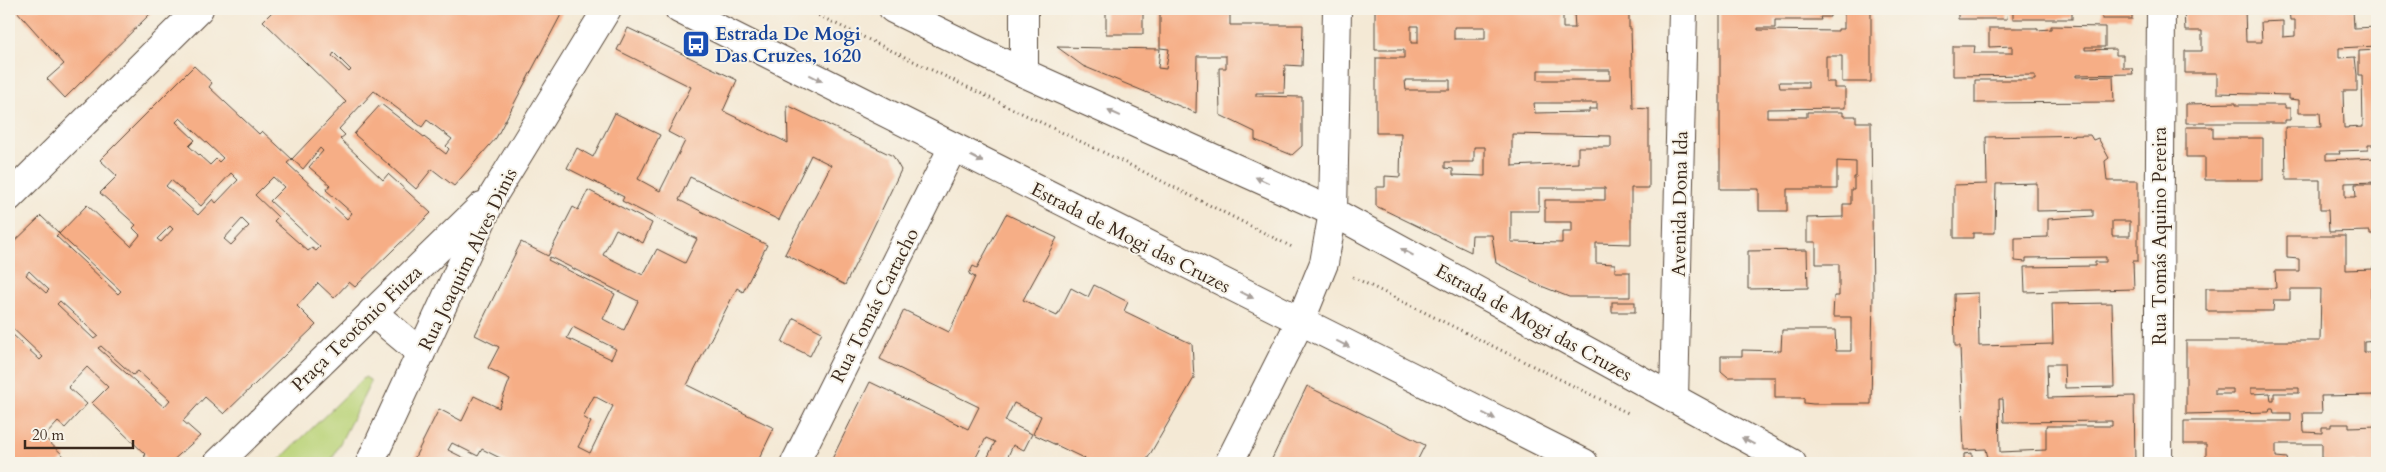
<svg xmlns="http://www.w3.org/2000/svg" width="2386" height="472" font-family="Cardo,serif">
<rect width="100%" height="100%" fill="#f7f3e8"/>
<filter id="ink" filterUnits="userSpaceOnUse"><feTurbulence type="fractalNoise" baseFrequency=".02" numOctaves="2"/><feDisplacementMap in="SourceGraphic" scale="10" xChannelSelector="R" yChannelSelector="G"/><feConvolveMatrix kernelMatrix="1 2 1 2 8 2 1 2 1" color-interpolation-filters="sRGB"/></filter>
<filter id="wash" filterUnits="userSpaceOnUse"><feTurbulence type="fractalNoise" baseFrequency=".0096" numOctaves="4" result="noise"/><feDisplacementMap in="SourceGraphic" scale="20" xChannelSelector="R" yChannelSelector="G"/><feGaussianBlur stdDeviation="1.12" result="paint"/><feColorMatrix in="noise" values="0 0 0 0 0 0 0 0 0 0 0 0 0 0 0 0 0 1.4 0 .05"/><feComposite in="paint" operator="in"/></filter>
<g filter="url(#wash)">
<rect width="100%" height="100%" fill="#f4e9d5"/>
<!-- green -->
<polygon fill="#bad378" stroke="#7a7e4b" points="365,377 370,380 370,384 330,463 276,463"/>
<g id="blocks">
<!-- building -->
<g fill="#f6ae86" fill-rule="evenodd">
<polygon points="15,9 155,9 65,98 47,79 64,64"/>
<path d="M275 9H564L496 138 454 186 432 169 416 189 354 134 381 104 446 154 449 149 446 146 452 139 427 120 422 127 374 91 339 129 345 135 340 139 383 180 388 174 431 213 355 287 349 282 334 298 318 283 297 306 316 325 224 414 205 397 183 421 200 436 170 463H152L144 456 146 455 92 403 108 387 87 367 68 387 87 404 65 428 58 422 44 437 65 457 59 463H9L10 382 9 335 11 333 40 360 43 357 9 325V247L41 216 59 233 56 236 118 294 121 291 59 234 87 205 131 246 140 235 133 228 136 225 100 193 117 176 100 160 194 66 212 83 209 87 259 134 262 131 292 159 346 102 263 21ZM334 53 351 70 349 72 332 56ZM180 118 223 158 219 162 216 159 210 165 189 146 195 140 176 122ZM320 148 323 151 309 167 330 185 326 190 352 213 347 219 287 163 292 159 303 169ZM231 173 238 180 216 203 213 199 198 215 166 186 171 180 201 206ZM273 177 284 187 270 201 320 247 316 251 312 248 308 251 274 221 278 217 255 195ZM242 219 249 226 231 245 224 239ZM170 226 173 229 161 242 157 239ZM29 271 49 290 46 293 26 275ZM60 301 98 336 94 339 57 304ZM101 346 133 375 138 371 170 400 164 407 98 348Z"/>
<polygon points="1119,9 1143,9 1143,34 1106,34 1106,11 1119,11"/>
<polygon points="1160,9 1230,9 1230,25 1303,25 1302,66 1285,65 1284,93 1256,93 1256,96 1302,97 1302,146 1292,155 1255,140 1255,132 1220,115 1219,68 1226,68 1226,56 1197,56 1196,113 1083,66 1057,47 1160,49 1158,68 1166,69 1169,49 1160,48"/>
<path d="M1375 9H1476V13H1478V9H1563V28H1575L1574 12H1577V9H1629V28H1631L1633 108 1649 109V188H1631V244L1596 243V263L1615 264V272H1630V297H1569L1531 282V280L1496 263 1492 235H1472L1471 252 1376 206V187H1385V176L1400 177 1401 133H1376V58H1404V50H1375ZM1411 26H1418V43H1411ZM1454 27H1485V39H1454ZM1538 70H1610V80H1538ZM1405 80H1450V90H1406ZM1534 103H1597V109H1589V112L1535 113ZM1512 134 1611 136V147H1578V163L1512 166ZM1474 147H1485V176L1453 175V169L1445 168V162H1474ZM1539 188H1605V200H1545V222H1572V232H1562V243L1511 242V211H1539Z"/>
<path d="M1720 9H1830V17H1820L1821 20H1775V28H1758V30L1838 31V29H1844V9H1871V82H1842V56H1826V82H1834V88H1845V108L1767 109V117H1807V112H1843V116H1856V122H1871L1873 296 1871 404H1813L1804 403V398H1775V377H1728L1721 371V356H1742V350L1781 351 1782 330H1835L1836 351H1851V317H1833L1834 296H1839V264H1816V242H1807V218L1843 217V204H1851V189H1854V177H1856V162L1837 161V189H1787V211H1759V189H1720ZM1779 82H1808V88H1780Z"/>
<polygon points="1958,9 2008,9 2007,19 1958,19"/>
<rect x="2013" y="9" width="59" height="10"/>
<rect x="2102" y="9" width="30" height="10"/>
<polygon points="2184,9 2245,9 2246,42 2262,42 2261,22 2283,21 2283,37 2295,36 2295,20 2290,20 2289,9 2353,9 2354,28 2377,27 2377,46 2339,48 2339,58 2355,57 2357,75 2357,91 2343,91 2344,128 2363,127 2362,75 2359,75 2359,51 2377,50 2377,145 2368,145 2368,150 2339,151 2340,154 2326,154 2326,160 2377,158 2377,182 2345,183 2345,197 2356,197 2355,184 2377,184 2377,234 2370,234 2370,231 2329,232 2328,210 2320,210 2320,180 2286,180 2285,127 2321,127 2320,113 2299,113 2299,100 2289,99 2289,95 2217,93 2217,73 2185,73 2185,51 2202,51 2202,31 2185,31"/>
<polygon points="2051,26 2105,27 2105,47 2085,47 2085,50 2116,49 2116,55 2123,55 2123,68 2132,68 2133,74 2076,75 2076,77 2113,76 2114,102 1975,103 1975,80 2035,80 2035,75 1953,76 1953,46 1975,46 1974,53 2012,53 2012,46 1989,47 1989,28 2037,28 2037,30 2051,29"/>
<path d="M628 28 737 80 723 111 788 143 787 105 893 156 901 170 862 251 845 285 785 254 831 165 811 155 779 220 690 177 679 200 767 245 743 292 737 288 687 385 774 428 757 463H510L482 449 478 456 452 443 448 450 474 463H412L439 409 462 421 474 396 499 408 510 379 488 368 499 347 475 335 521 242 548 256 573 207 578 210 588 190 652 223 643 243 616 229 603 255 643 275 657 249 685 263 697 239 622 201 624 197 567 168 577 148 593 157 615 113 660 135 638 179 660 191 685 141 668 132 691 87 617 50ZM550 257 638 301 624 330 603 319 615 294 548 260ZM573 327 616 349 611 359 567 338ZM594 396 613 406 590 453 578 447 591 422 583 417Z"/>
<polygon points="2236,103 2236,105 2285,105 2285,108 2290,108 2290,120 2285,120 2285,123 2186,123 2186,104"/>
<polygon points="2186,127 2213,127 2213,138 2263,138 2263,180 2205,180 2205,157 2186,157"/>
<path d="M2090 135 2093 140 2098 138 2109 158 2105 161 2107 181H2138V261H2133L2134 289 2025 292 2024 267 2095 266V262H2106V257L2026 258V262L2015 261V238L2048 237V219L2093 216V210L2037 211V183L1996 184 1995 233H1973V238H1954V185L1987 184 1986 137ZM2112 221H2130V236H2112Z"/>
<polygon points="1006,214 1057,238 1023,300 1057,316 1071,288 1088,297 1094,285 1128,302 1124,311 1192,344 1194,378 1145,463 1094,463 1033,434 1041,416 1014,403 1005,421 1032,434 1024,450 1013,445 1005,463 985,463 995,442 986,438 973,463 830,463 870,382 968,429 979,407 880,359 904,310 949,332 975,277 969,274 973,266 977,268"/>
<path d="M2287 236H2346V270L2373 269V266L2377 265V289H2371V301H2377V340L2364 341V352H2377V395L2321 396 2322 413H2303L2304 432 2322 433V427H2331V424H2349V427L2377 426V463H2322V444H2276V457L2287 458 2288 463H2206V444H2184V421H2291V413H2274L2273 409H2270L2269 412 2186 414V341H2320L2321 289H2290V300H2274L2273 311H2206V288H2276L2275 271H2299V259L2287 258ZM2251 388H2299V393H2274V401H2271L2270 393 2251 394ZM2215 389H2233V394H2215Z"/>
<polygon points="1807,250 1808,288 1748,289 1748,251"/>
<path d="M1978 293 1979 346 2053 344 2052 304 2112 303 2114 387 2065 388 2064 364H2047L2048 398 2134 396 2135 463H1989L1986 449 1964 450 1960 346H1955L1954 294ZM1999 399H2003L2004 422 2112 421V426H2046V450L2000 452Z"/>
<rect x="1612" y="302" width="23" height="10"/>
<polygon points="794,318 822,332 810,356 782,342"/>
<polygon points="1307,386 1425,445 1416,463 1270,463"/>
<polygon points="1972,453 1972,463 1964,463 1964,454"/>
</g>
</g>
</g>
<g filter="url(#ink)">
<use href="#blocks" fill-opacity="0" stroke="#574739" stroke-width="1"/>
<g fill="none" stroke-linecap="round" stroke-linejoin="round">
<!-- street casing -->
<g stroke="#574739" stroke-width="30">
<g id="street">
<polyline points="1024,73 1024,9"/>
<polyline points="9,197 199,9"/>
<polyline points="1333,212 1337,9"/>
<polyline points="372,312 421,353"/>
<polyline points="1674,399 1683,9"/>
<polyline points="218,463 482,206"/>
<polyline points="370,463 494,194 607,9"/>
<polyline points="795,463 953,147"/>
<polyline points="2158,463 2161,9"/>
</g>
</g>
<!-- secondary casing -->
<g stroke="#574739" stroke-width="30">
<g id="secondary">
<polyline points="679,9 1584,463"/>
<polyline points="893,9 1024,73 1333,212 1792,463"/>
<polyline points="1229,463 1300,322 1324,263 1333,212"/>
</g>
</g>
<!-- path -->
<g stroke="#574739" stroke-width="3" stroke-dasharray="1 4" stroke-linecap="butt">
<polyline points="805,9 1138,169 1294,248"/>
<polyline points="1353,277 1630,414"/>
</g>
<!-- street -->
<use href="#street" stroke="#fff" stroke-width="28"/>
<!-- secondary -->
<use href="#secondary" stroke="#fff" stroke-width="28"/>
</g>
<!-- one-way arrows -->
<defs><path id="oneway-solid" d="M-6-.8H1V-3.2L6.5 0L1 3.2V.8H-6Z" transform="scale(1.25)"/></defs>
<g fill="#a79f9a">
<use href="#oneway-solid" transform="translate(816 78) rotate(27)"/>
<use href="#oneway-solid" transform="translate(1114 113) rotate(-156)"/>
<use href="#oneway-solid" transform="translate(977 159) rotate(27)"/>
<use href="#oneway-solid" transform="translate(1262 180) rotate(-156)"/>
<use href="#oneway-solid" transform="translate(1407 252) rotate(-151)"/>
<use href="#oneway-solid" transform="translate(1247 295) rotate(27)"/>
<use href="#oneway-solid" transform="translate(1343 344) rotate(26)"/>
<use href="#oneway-solid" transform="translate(1489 416) rotate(26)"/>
<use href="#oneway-solid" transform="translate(1748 441) rotate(-152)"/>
</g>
</g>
<!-- icons -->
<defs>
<g id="bus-square" transform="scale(1.4375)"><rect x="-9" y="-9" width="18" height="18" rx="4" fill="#1a4fb4" stroke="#f7f3e8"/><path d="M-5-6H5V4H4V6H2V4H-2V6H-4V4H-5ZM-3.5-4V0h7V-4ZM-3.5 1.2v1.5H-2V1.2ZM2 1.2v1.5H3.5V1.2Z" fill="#fff"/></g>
</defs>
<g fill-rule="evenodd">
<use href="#bus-square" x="696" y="44"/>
</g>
<g text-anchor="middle" stroke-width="4" stroke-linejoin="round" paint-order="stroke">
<!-- transit labels -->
<g font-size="19" font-weight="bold" fill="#164399" stroke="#f7f3e8" text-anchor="start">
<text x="715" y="40">Estrada De Mogi<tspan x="715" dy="22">Das Cruzes, 1620</tspan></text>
</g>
<!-- street labels -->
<g font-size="19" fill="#3b2a1e" stroke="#f7f3e8">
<text transform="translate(1679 204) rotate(-89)" y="7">Avenida Dona Ida</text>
<text transform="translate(2159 236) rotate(-90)" y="7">Rua Tomás Aquino Pereira</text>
<text transform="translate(1131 237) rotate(27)" y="7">Estrada de Mogi das Cruzes</text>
<text transform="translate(467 259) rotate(-64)" y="7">Rua Joaquim Alves Dinis</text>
<text transform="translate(874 305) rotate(-63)" y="7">Rua Tomás Cartacho</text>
<text transform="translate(1534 322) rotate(29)" y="7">Estrada de Mogi das Cruzes</text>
<text transform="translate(356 328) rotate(-44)" y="7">Praça Teotônio Fiuza</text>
</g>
</g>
<!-- margin -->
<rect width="2386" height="472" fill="none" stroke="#f7f3e8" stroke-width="30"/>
<!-- scale -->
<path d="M25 440v8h108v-8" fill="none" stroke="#3b2a1e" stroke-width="2.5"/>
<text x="32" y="440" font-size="15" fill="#3b2a1e" stroke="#f7f3e8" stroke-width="4" paint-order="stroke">20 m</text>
</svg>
